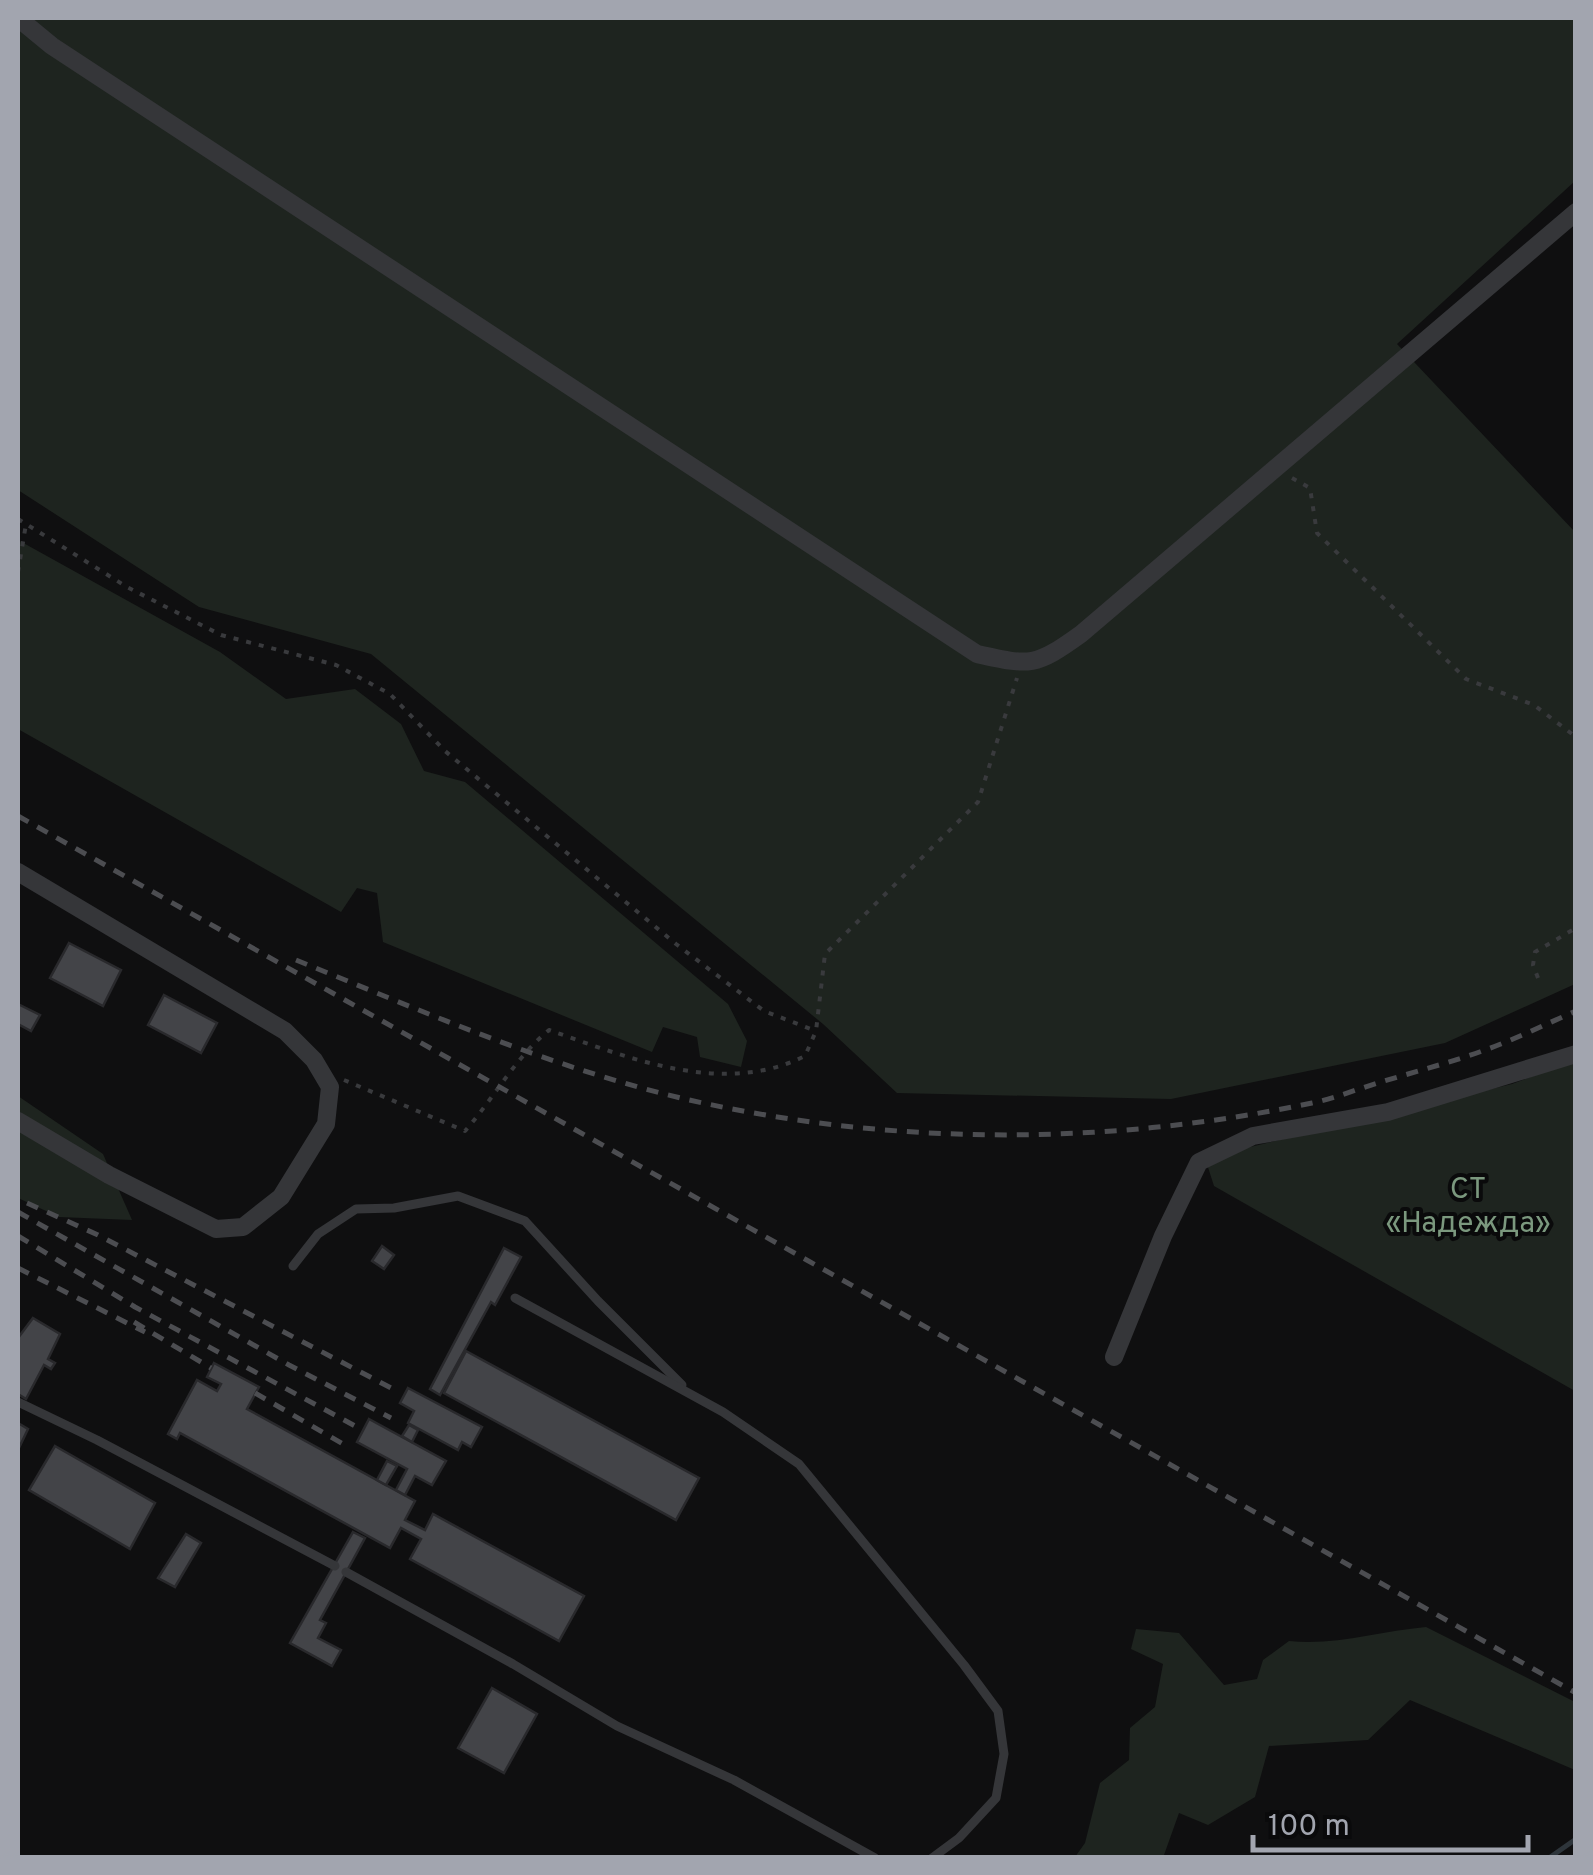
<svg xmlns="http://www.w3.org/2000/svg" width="1593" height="1875" font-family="Overpass,sans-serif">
<rect width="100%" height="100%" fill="#0f0f10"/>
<!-- green -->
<g fill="#1e241f">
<polygon points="18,18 1575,18 1575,181 1397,344 1575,532 1575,984 1445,1043 1171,1099 897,1093 823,1024 371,654 199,607 18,490"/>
<polygon points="18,540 220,652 286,699 355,689 401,724 424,771 465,782 728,1004 747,1041 741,1067 700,1057 697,1037 663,1027 652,1052 383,942 377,893 357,888 341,912 18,729"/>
<polygon points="1575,1060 1575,1391 1214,1186 1205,1158 1512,1084"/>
<polygon points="18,1096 103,1154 132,1220 59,1217 18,1198"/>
<path d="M1426 1627 1575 1702V1770L1410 1700 1368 1740 1269 1746 1255 1797 1208 1825 1179 1813 1164 1855 1168 1857H1075L1085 1843 1100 1783 1129 1760 1130 1728 1155 1707 1163 1664 1131 1649 1136 1629 1179 1633 1224 1685 1257 1679 1263 1660 1289 1641C1335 1646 1380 1631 1426 1627Z"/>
</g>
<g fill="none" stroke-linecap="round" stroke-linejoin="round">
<!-- stream -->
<g stroke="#2e353b" stroke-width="5">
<polyline points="18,1856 19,1858"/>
<polyline points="1549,1858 1576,1839"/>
</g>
</g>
<!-- building -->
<g fill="#434448" stroke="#29292c" stroke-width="2.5">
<polygon points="69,943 121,970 103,1006 50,978"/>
<polygon points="164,995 217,1023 201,1053 148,1025"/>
<polygon points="18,1004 40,1015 31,1031 18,1024"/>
<polygon points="382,1246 394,1255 384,1269 372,1261"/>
<polygon points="504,1248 521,1257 495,1305 491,1302 440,1395 430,1389"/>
<polygon points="33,1318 60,1334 48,1359 55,1363 51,1369 44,1365 26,1399 18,1394 18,1338"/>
<polygon points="466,1351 699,1478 676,1520 444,1393"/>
<polygon points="214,1363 259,1387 247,1409 415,1501 405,1520 425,1530 433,1514 584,1596 559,1641 410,1559 421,1539 401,1528 390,1548 180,1433 177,1439 168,1434 197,1380 217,1391 221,1384 207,1377"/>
<polygon points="408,1388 482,1427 471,1447 462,1442 458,1450 408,1423 414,1411 400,1403"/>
<polygon points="369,1419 446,1461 432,1485 415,1476 405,1495 396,1490 407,1469 357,1442"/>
<polygon points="18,1423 28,1429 18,1450"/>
<polygon points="409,1425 418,1430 412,1442 402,1436"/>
<polygon points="55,1446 155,1503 130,1549 29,1490"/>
<polygon points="387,1461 397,1466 386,1485 377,1480"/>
<polygon points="353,1532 365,1538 320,1620 326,1623 318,1638 341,1650 332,1666 290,1643"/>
<polygon points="186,1534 201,1543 175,1587 158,1578"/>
<polygon points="492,1688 537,1714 504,1773 458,1748"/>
</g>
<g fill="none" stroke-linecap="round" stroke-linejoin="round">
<!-- path -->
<g stroke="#393a3d" stroke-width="4" stroke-dasharray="5 8" stroke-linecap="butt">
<polyline points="1292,478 1310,488 1317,533 1466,679 1534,705 1576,737"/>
<polyline points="18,519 127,587 221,635 336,665 390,694 445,751 676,944 764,1011 816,1031"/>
<polyline points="18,572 26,524"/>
<polyline points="1538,978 1533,965 1535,952 1576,928"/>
<path d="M344 1080 465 1131C494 1098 515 1058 549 1030 629 1058 723 1097 805 1056L816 1031 825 954 978 802 1017 678"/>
</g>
<!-- lane -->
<g stroke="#353639" stroke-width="9">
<polyline points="293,1266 318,1234 356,1209 394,1208 458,1196 525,1221 598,1301 682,1385"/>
<polyline points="515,1298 723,1412 799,1464 964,1665 998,1711 1004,1754 996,1798 959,1838 932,1858"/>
<polyline points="18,1402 97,1440 335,1566"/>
<polyline points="346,1572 513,1664 617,1726 734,1780 875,1858"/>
</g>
<!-- street -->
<g stroke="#353639" stroke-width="18">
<path d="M18 18 52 46 977 654C1031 666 1035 667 1081 634L1576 212"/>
<polyline points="18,872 285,1031 314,1060 330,1087 326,1124 281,1197 243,1227 216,1229 109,1175 18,1121"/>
<polyline points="1114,1357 1163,1236 1199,1162 1253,1136 1388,1112 1576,1054"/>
</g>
<!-- rail -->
<g stroke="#4c4d51" stroke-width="5" stroke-dasharray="12 10" stroke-linecap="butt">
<polyline points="18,816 1576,1693"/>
<path d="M296 960C427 1013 563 1073 703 1103 902 1146 1112 1145 1312 1103 1336 1098 1360 1088 1384 1081 1418 1071 1452 1062 1485 1050 1516 1039 1546 1024 1576 1011"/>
<polyline points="27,1203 98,1235 395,1390"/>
<polyline points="18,1212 289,1365 391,1418"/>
<polyline points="18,1236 135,1307 357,1427"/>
<polyline points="18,1268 145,1332"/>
<polyline points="134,1322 211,1368"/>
<polyline points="255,1393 350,1448"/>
</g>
</g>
<g text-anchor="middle" stroke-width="8" stroke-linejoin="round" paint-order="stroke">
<!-- park labels -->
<g font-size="30" fill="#7b987e" stroke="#0a0a0b">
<text x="1468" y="1198">СТ<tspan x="1468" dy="34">«Надежда»</tspan></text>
</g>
</g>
<!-- border -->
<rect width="1593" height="1875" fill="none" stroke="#a2a5af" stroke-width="40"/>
<!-- scale -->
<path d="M1253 1835v15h275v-15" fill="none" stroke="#a2a5af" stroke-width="5"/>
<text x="1268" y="1835" font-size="30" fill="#a2a5af" stroke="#0a0a0b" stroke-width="8" paint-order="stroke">100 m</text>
</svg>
